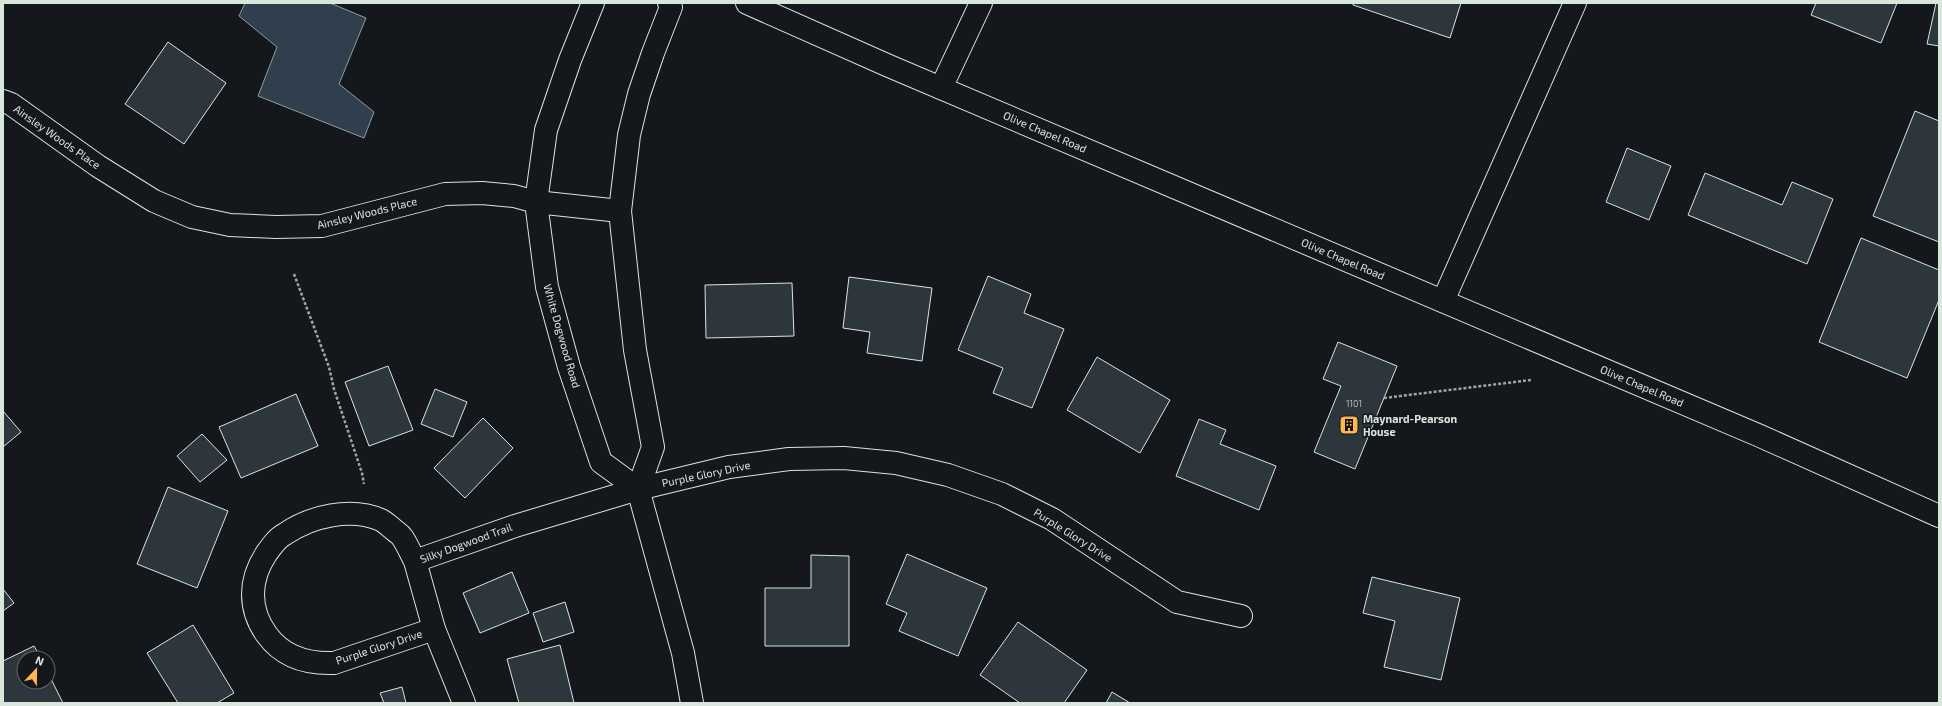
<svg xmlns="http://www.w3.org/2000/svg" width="1942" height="706" font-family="'Exo 2',sans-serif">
<rect width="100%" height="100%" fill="#14181c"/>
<!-- water -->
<polygon fill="#2f3f4d" stroke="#939e99" points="245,3 330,3 366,18 339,84 374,112 364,138 258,96 277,47 239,16"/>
<!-- building -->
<g fill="#2c363c" stroke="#d8e6dc">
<polygon points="1353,3 1461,3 1450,38 1353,5"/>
<polygon points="1816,3 1897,3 1881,43 1811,15"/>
<polygon points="1936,3 1939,3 1939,46 1927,44"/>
<polygon points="168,42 226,83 184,144 125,104"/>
<polygon points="1915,111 1939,121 1939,242 1873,216"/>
<polygon points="1627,148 1671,166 1649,220 1606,202"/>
<polygon points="1705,173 1782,205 1792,182 1833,199 1807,264 1688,215"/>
<polygon points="1861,238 1939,270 1939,300 1907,378 1819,342"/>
<polygon points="988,276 1031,294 1024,313 1064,329 1032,408 993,393 1003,368 958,350"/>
<polygon points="849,277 932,288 922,361 867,353 870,332 843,328"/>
<polygon points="792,283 794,336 706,338 705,285"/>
<polygon points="1338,342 1397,366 1355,469 1314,452 1341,386 1323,379"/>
<polygon points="1097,357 1170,400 1140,453 1067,410"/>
<polygon points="388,366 413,430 369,446 345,382"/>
<polygon points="435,389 467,402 453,437 421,424"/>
<polygon points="296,394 318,446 241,478 219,427"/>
<polygon points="3,411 21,432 3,447"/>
<polygon points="483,418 513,448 465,498 434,468"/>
<polygon points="1199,419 1226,430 1220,444 1276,466 1259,510 1176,476"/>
<polygon points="202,434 227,460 200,482 177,456"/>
<polygon points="168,487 228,511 197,588 137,564"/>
<polygon points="907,554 987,588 958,656 899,631 907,613 886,604"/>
<polygon points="811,555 849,556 849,646 765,646 765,588 811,588"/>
<polygon points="512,572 529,613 480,633 463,593"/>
<polygon points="1372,577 1460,598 1441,680 1384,667 1395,621 1363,613"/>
<polygon points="3,589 14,603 3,611"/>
<polygon points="565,602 574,632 543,642 533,613"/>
<polygon points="1018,622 1087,670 1064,703 1020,703 980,675"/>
<polygon points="193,625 234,693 217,703 178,703 147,653"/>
<polygon points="560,645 574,703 519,703 507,659"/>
<polygon points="34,646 41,658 24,658 24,682 48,682 48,673 63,703 3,703 3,661"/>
<polygon points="402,687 406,703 384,703 380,693"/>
<polygon points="1112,692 1130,703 1106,703"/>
</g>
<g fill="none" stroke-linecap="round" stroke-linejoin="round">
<!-- minor casing -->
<g stroke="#d8e6dc" stroke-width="24">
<g id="minor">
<polyline points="593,3 570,60 546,130 536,202 547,287 569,367 601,462 638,489"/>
<polyline points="669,3 671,7 653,53 639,94 629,135 620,211 635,350 653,447 638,489 683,653 692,703"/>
<polyline points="941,88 981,3"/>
<polyline points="3,101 11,104 98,166 154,201 192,217 230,225 276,227 322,226 445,194 482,193 514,196 536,202 620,211"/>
<polyline points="1443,301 1575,3"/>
<path d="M415 561C411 554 407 544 402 537 400 534 396 532 393 529 389 526 385 522 381 520 351 507 311 516 285 534 277 538 271 547 266 554 249 580 248 609 267 635 283 657 308 664 334 663L434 629"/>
<polyline points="464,703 434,629 415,561 515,526 638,489 729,467 789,459 844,458 896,463 948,475 1002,494 1052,519 1177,602 1241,616"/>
</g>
</g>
<!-- major casing -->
<g stroke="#d8e6dc" stroke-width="24">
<polyline id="major" points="747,3 889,66 1758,435 1939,516"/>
</g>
<!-- path -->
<g stroke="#9da8a2" stroke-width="2.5" stroke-dasharray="3 2" stroke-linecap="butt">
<polyline points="294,274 329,367 334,389 362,473 364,484"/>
<polyline points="1384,398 1531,380"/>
</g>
<!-- minor -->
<use href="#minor" stroke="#14181c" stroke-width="22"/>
<!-- major -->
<use href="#major" stroke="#14181c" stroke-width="22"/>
</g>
<!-- icons -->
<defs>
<g id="building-square" transform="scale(1)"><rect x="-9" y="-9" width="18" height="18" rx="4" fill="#ffb74d" stroke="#14181c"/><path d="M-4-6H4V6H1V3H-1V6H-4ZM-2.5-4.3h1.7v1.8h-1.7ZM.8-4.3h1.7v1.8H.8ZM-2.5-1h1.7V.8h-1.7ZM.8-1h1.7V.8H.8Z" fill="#111"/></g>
</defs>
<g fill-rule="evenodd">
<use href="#building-square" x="1349" y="425"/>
</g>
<g text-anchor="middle" stroke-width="3" stroke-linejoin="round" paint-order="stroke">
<!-- number labels -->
<g font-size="9" fill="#adbab4">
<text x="1354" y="407">1101</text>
</g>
<!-- street labels -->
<g font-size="11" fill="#d8e6dc" stroke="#14181c">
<text transform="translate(1045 132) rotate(23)" y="4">Olive Chapel Road</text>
<text transform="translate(57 137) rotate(35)" y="4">Ainsley Woods Place</text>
<text transform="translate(367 213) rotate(-14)" y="4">Ainsley Woods Place</text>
<text transform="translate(1343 259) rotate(23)" y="4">Olive Chapel Road</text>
<text transform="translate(562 336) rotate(74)" y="4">White Dogwood Road</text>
<text transform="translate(1642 386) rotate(23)" y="4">Olive Chapel Road</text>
<text transform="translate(706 474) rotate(-12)" y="4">Purple Glory Drive</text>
<text transform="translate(1073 535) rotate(32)" y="4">Purple Glory Drive</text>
<text transform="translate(466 543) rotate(-20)" y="4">Silky Dogwood Trail</text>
<text transform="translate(379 647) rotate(-18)" y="4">Purple Glory Drive</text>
</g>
<!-- poi labels -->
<g font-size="11" font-weight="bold" fill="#d8e6dc" stroke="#14181c" text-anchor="start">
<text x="1363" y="423">Maynard-Pearson<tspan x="1363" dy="13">House</tspan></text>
</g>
</g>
<!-- border -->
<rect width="1942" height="706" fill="none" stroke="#d8e6dc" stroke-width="8"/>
<!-- north arrow -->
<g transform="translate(36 670) rotate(22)"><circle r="19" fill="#14181c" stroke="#626a69"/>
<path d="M0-3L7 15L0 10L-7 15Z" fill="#ffb74d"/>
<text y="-6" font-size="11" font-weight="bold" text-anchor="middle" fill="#d8e6dc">N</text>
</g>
</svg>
